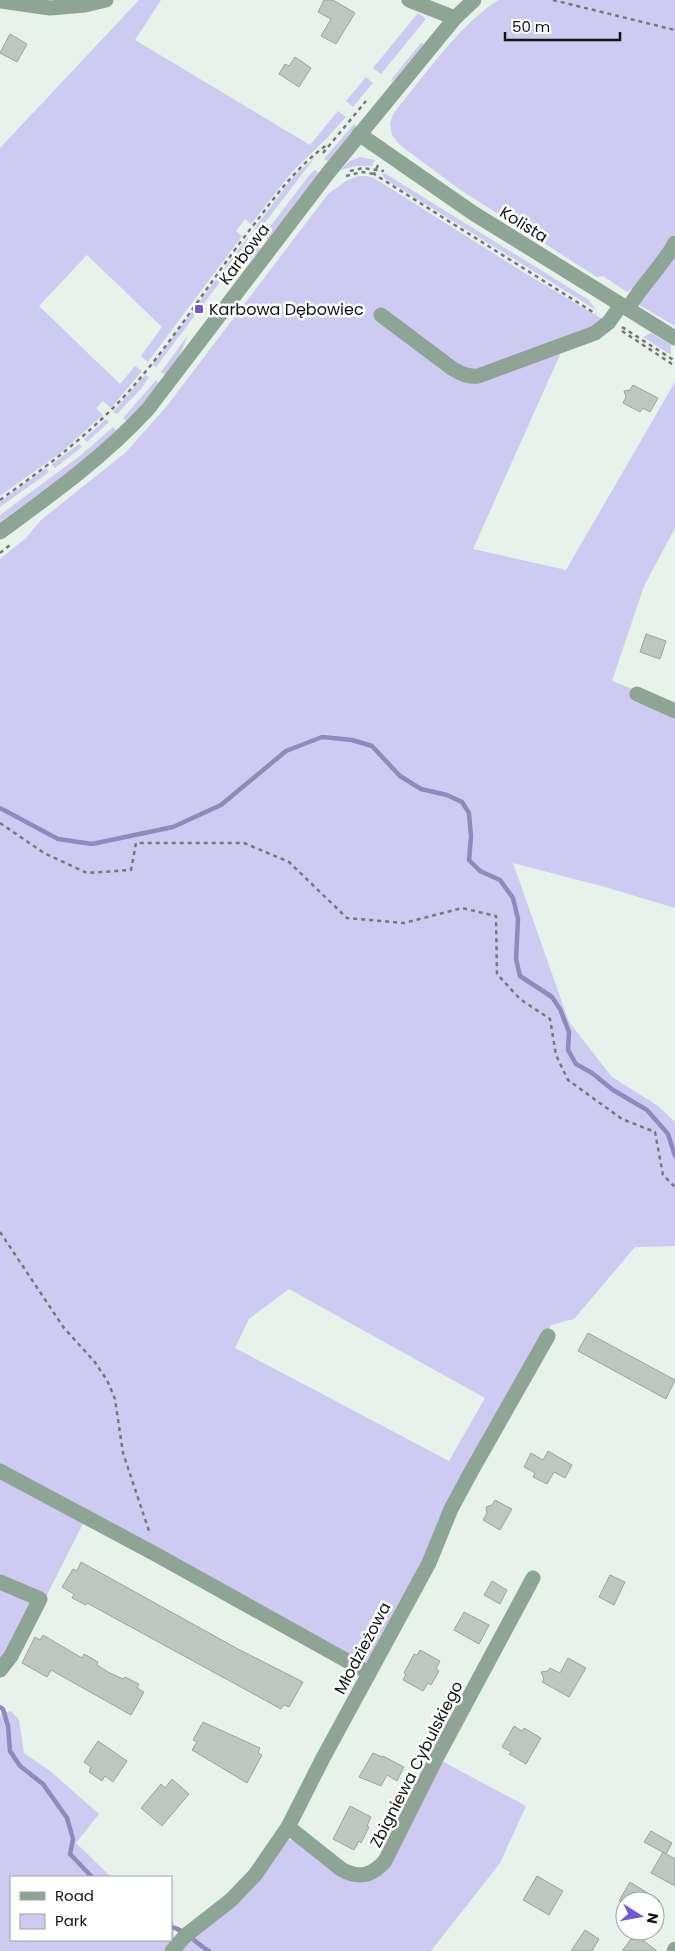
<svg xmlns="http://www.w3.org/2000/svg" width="675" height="1951" font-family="Poppins,sans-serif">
<rect width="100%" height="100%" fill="#e6f2ea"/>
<!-- green -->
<g fill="#cdcbf2" fill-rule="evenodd">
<polygon points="139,0 161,0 135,40 310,145 338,111 346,117 326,139 292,172 251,224 245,219 236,231 242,236 148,362 141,356 162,327 87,255 39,306 120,384 135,366 142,371 111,408 103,401 96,408 103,415 60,453 0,496 0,148"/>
<path d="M499 0H675V234L640 284 627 292 603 276 597 277 459 189 400 145 392 135 390 124 393 114C421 80 462 21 499 0Z"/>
<polygon points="418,13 425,18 425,20 381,74 373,68"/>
<polygon points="421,43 423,43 423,45 392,82 391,80"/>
<polygon points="366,77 373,83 353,107 346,101"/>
<polygon points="354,124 357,127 328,161 324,159"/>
<polygon points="315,157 258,232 254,229 293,177"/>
<polygon points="360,157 375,160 372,166 356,166 340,170 350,161"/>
<polygon points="315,170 319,173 268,239 263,236 310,174"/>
<polygon points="381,173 386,174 589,300 596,310 385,179"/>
<path d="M358 176H366L374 178 523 272 602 319 563 348 473 549 566 570 675 382V528L644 586 612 681 635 690 675 715V908L605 887 513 863 569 1022 612 1077 658 1106 675 1122V1246L635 1247 574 1319 551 1325 467 1468 432 1541 370 1662 364 1661 361 1664 88 1514 15 1658 0 1678V559L25 539 41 520 125 453 166 407 328 194 346 181ZM289 1289 485 1398 449 1461 235 1348 249 1319Z"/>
<polygon points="247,238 251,241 156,367 152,365"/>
<polygon points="256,245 261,249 225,285"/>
<polygon points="675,251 675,326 638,304"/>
<polygon points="651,333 671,345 671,355 643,337"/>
<polygon points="188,335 178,359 166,375 161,372"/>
<polygon points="145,375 149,377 141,389 117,414 113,412"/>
<polygon points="156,380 159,384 127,422 123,418"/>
<polygon points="106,419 109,422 87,442 84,439"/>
<polygon points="113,427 117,431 81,464 0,522 0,515 81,455"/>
<polygon points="79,444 82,447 55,468 52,464"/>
<polygon points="46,468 49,472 0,507 0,502"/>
<polygon points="11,1711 19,1720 24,1753 50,1771 99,1814 76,1843 111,1877 11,1877 11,1940 171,1940 171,1918 173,1919 174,1940 164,1951 0,1951 0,1718 1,1714"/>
<polygon points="440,1760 526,1806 500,1863 431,1951 179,1951 283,1844 289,1840 299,1841 372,1877"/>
</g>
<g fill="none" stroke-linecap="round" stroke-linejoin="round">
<!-- stream -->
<g stroke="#8e8abb" stroke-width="4.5">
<polyline points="0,808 58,839 92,844 173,827 221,805 286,751 322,737 352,740 372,746 400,776 421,789 447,795 462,802 469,813 471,837 469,860 480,871 500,880 513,898 518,919 516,959 520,976 552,997 560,1009 569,1032 568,1050 576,1064 592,1073 613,1090 647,1110 668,1134 675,1156"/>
<polyline points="0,1707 3,1709 8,1726 10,1751 20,1766 43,1784 67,1818 73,1839 70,1854 92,1877"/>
<path d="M171 1927C184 1929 197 1944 209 1951"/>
</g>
</g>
<!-- building -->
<g fill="#bcc7c0" stroke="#9aa59d">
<polygon points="324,0 333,0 355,13 336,44 321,36 331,19 318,12"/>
<polygon points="10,34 27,44 17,62 0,53"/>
<polygon points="295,57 311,68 299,87 279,74 285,64 289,66"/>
<polygon points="633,385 658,398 650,412 643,408 640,412 623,403 626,397 624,391 630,390"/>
<polygon points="646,634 666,641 660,659 640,652"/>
<polygon points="588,1333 675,1380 666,1399 578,1351"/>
<polygon points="548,1451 572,1465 565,1478 554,1472 547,1484 533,1477 535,1473 524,1467 531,1453 543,1460"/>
<polygon points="495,1500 512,1509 500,1530 483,1520 487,1513 486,1507 492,1505"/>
<polygon points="81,1562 238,1649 303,1682 289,1707 284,1705 281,1709 87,1603 86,1605 72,1598 74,1594 62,1587 73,1569 77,1571"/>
<polygon points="610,1575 625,1582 614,1605 599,1597"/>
<polygon points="492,1581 507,1590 500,1604 484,1595"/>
<polygon points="464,1612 489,1625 479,1644 454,1630"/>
<polygon points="43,1635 82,1658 84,1654 98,1662 97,1665 108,1672 123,1679 125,1677 139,1684 137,1688 144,1692 131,1715 51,1670 47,1677 22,1663 35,1637 40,1640"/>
<polygon points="420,1650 440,1661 436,1669 439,1671 431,1685 428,1683 423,1691 403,1680 406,1674 404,1673 414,1654 417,1655"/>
<polygon points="568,1658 586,1668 569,1697 542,1682 544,1679 541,1672 548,1671 550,1668 560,1673"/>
<polygon points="203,1722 260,1748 258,1753 262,1755 247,1783 192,1750 197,1742 193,1740"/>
<polygon points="514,1726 522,1731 524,1728 541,1738 526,1764 509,1754 511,1752 502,1747"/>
<polygon points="98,1741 127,1761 113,1782 105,1776 102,1781 89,1772 91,1767 84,1762"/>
<polygon points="373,1753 382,1757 383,1756 404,1767 397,1781 387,1775 381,1786 359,1777"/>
<polygon points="172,1779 189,1794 162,1826 141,1808 161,1784 165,1788"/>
<polygon points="350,1806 371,1817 367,1826 369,1827 361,1843 359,1841 354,1850 333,1839"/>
<polygon points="651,1831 672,1843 666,1854 644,1842"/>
<polygon points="663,1852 675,1859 675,1886 651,1873"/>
<polygon points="537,1876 563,1891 549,1915 523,1900"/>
<polygon points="630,1882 660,1901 619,1901"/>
<polygon points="585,1930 599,1939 592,1951 571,1951"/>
<polygon points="635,1934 657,1951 622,1951"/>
</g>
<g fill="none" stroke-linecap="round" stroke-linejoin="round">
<!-- path -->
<g stroke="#717a74" stroke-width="2.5" stroke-dasharray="4 4" stroke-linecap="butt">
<polyline points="553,0 675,30"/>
<polyline points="323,153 366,101"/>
<polyline points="378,165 374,174 596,314"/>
<polyline points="350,171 363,168 384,171"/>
<polyline points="346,176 362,172 374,174"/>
<polyline points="622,327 675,361"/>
<polyline points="622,331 675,366"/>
<path d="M0 500C49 465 98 428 137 382 181 330 217 271 259 218 280 190 300 164 328 144"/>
<polyline points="0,553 10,545"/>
<polyline points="0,823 44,853 87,873 131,870 136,843 244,843 289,862 347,918 404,923 462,908 496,916 497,974 520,999 550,1019 556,1055 568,1080 622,1119 655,1132 663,1175 675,1187"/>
<polyline points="0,1232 64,1328 94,1361 107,1380 115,1399 123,1453 150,1534"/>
</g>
<!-- minor -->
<g stroke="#8ea495" stroke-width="15">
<polyline points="409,0 455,18"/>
<polyline points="0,1 50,8 85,5 106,0"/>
<polyline points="359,134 473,213 675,338"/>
<path d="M628 309C641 285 662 267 675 243"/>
<path d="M381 315 453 369C462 374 468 377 478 376L595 333 609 322 621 305"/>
<path d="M0 532C52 494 104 457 148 409L328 173 455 18 474 0"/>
<polyline points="637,694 675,711"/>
<polyline points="0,1471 157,1555 369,1673"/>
<polyline points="0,1582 40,1599 11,1656 0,1670"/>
<path d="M288 1827 341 1869C358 1879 372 1876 385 1861L437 1757 533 1578"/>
<polyline points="172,1951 185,1936 231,1900 255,1875 288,1827 323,1758 429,1563 451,1509 472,1470 548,1336"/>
<polyline points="674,1951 675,1949"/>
</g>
</g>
<!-- markers -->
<rect fill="#7259d3" stroke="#fff" stroke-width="2" x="194" y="304" width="10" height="10" rx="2.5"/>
<g text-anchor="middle" stroke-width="5" stroke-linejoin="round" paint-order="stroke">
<!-- street labels -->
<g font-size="16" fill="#101512" stroke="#fff">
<text transform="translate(524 224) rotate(32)" y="6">Kolista</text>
<text transform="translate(244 254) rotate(-53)" y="6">Karbowa</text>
<text transform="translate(362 1648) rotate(-62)" y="6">Młodzieżowa</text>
<text transform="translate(416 1764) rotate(-63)" y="6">Zbigniewa Cybulskiego</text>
</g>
<!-- poi labels -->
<g font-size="16" fill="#101512" stroke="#fff" text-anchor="start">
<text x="209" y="315">Karbowa Dębowiec</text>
</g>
</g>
<!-- legend -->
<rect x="10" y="1876" width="162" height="65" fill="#ffffff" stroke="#9fa1a0"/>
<rect x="20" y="1892" width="25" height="8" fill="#8ea495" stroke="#9fa1a0"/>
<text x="55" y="1901" font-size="15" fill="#101512">Road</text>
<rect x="20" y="1914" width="25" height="15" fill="#cdcbf2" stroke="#9fa1a0"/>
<text x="55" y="1926" font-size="15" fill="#101512">Park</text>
<!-- north arrow -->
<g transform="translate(640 1916) rotate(101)"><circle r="24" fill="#ffffff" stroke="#9fa1a0"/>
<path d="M0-4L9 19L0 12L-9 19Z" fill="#7259d3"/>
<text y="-8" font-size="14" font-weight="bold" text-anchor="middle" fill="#101512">N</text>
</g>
<!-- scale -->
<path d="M505 32v8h115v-8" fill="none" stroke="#101512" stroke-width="2.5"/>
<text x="512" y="32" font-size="15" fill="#101512" stroke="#ffffff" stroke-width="4" paint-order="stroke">50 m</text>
</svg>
